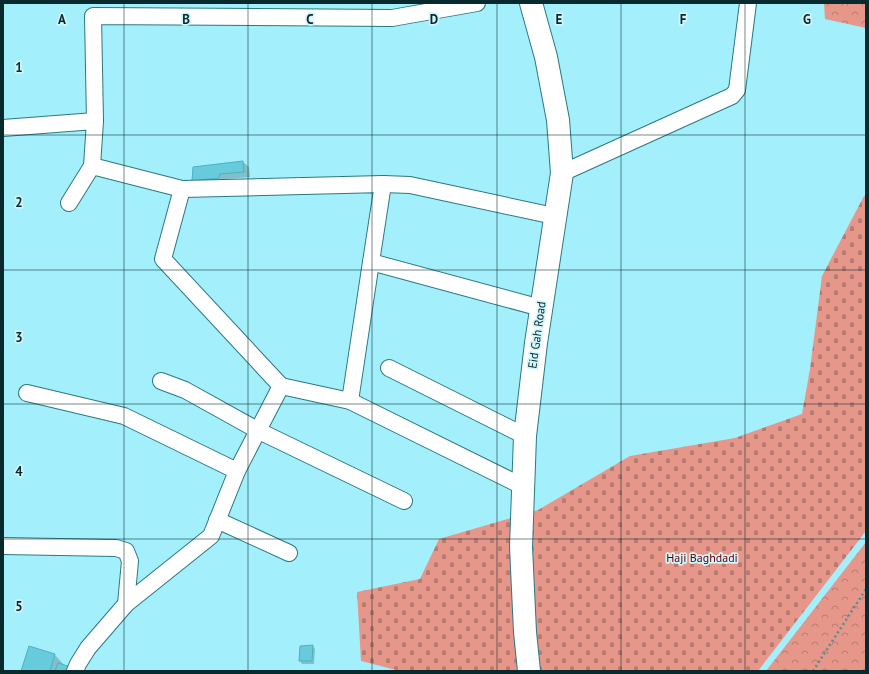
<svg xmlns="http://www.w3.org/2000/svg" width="869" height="674" font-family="'PT Sans',sans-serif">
<defs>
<pattern id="cemetery-stones" width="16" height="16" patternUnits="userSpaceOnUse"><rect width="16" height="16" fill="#e6978a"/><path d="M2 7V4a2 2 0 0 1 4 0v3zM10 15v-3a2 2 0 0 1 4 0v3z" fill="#b87b71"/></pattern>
<pattern id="park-crowns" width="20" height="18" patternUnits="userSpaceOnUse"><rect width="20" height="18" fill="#e6978a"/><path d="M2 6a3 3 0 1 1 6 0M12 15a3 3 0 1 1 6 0" fill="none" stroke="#b87b71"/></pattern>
</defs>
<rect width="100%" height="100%" fill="#a3effc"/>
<!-- cemetery -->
<polygon fill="url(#cemetery-stones)" points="864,196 866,197 866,531 758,671 400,671 361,661 357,592 420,579 439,539 538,510 630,456 735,438 802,414 810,369 822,276"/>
<!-- park -->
<g fill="url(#park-crowns)">
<polygon points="824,3 866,3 866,28 825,19"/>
<polygon points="866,542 866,671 766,671"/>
</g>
<!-- shadow -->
<g fill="#0003">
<polygon points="243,162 249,167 250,177 225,179 225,184 193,181"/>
<polygon points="313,646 315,649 314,664 302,664 300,661 301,647"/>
<polygon points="30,647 55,655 66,667 75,671 22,671"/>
</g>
<!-- building -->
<g fill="#68cbdc" stroke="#4db1c2">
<polygon points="243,161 244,172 220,174 219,178 192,181 193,167"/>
<polygon points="313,645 312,661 299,661 300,646"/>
<polygon points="29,646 55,654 50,671 21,671"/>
<polygon points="58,663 74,668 73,671 55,671"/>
</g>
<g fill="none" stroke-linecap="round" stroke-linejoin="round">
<!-- minor casing -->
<g stroke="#2b7884" stroke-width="18">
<g id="minor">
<polyline points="95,121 93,16 392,18 477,3"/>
<polyline points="3,128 95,121 92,166 69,203"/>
<polyline points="562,173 732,96 737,90 748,3"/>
<polyline points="383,184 410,185 554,216"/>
<polyline points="182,189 383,184 371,262 541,308"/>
<polyline points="389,368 525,436"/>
<polyline points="161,381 185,390 259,431 404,501"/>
<polyline points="281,386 350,401 522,486"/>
<polyline points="27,393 124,416 237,471"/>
<polyline points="350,401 371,262"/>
<polyline points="217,520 289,553"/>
<polyline points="3,546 116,548 126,551 130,561 126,604"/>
<polyline points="75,671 78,664 88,648 126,604 211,536 237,471 281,386 163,259 182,189 92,166"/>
</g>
</g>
<!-- secondary casing -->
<g stroke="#2b7884" stroke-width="24">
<polyline id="secondary" points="529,671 525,632 521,547 525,436 536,343 562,173 558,120 546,57 531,3"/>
</g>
<!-- path -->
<polyline stroke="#568c95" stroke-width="2.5" stroke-dasharray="2 3" stroke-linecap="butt" points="813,671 866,589"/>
<!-- minor -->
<use href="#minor" stroke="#fff" stroke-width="16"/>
<!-- secondary -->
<use href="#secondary" stroke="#fff" stroke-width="22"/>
</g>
<!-- grid -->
<path fill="none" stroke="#08292e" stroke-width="1" stroke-opacity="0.55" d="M124 3V671M248 3V671M372 3V671M497 3V671M621 3V671M745 3V671M3 135H866M3 270H866M3 404H866M3 539H866"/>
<g text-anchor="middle" stroke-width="3.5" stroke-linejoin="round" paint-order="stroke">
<!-- street labels -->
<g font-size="12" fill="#08292e" stroke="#d1f5fb">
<text transform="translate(537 335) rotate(-82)" y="4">Eid Gah Road</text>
</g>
<!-- park labels -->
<g font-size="12" fill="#620000" stroke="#d1f5fb">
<text x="702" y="562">Haji Baghdadi</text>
</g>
</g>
<g font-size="13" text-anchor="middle" font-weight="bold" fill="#08292e" stroke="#d1f5fb" stroke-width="3.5" stroke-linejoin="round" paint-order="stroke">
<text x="62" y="24">A</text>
<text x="186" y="24">B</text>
<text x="310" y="24">C</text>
<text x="434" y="24">D</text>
<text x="559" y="24">E</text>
<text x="683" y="24">F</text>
<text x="807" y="24">G</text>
<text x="19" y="72">1</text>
<text x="19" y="207">2</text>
<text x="19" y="342">3</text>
<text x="19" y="476">4</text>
<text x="19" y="611">5</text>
</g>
<!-- border -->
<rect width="869" height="674" fill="none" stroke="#08292e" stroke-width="8"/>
</svg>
